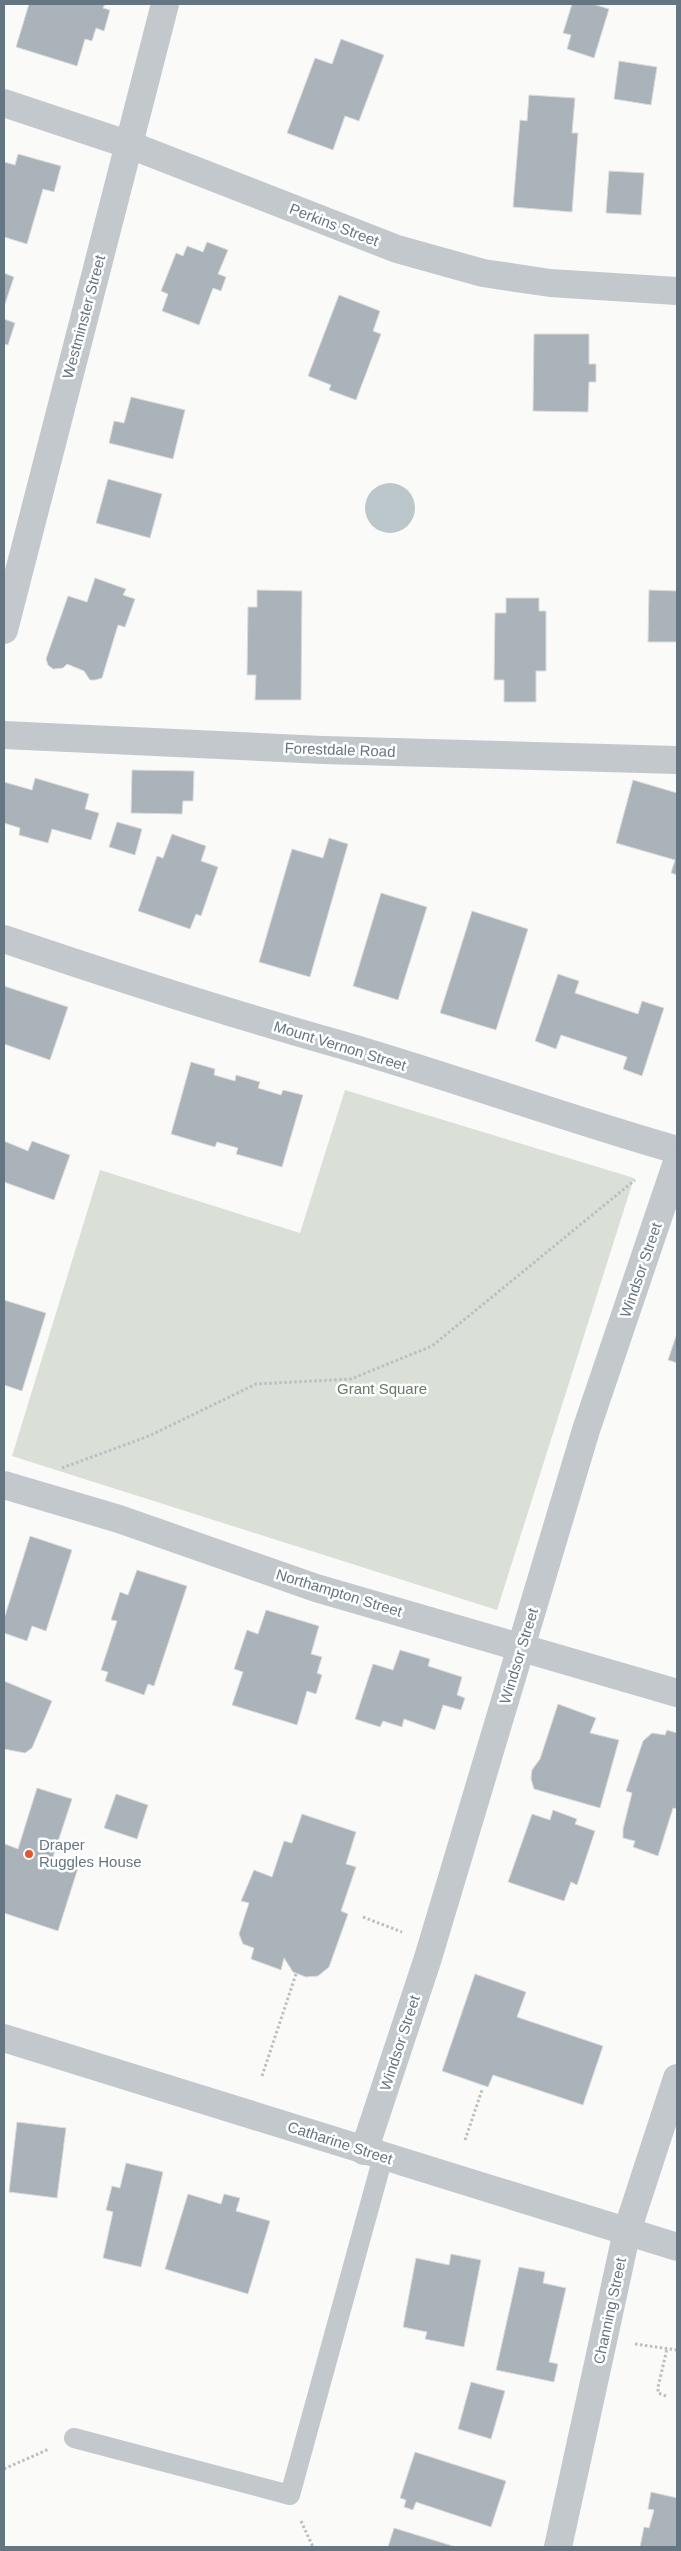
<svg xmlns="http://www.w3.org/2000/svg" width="681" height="2551" font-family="Helvetica,sans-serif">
<rect width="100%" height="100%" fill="#fafaf8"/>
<!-- green -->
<polygon fill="#dadfd7" points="345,1090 634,1178 497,1610 12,1456 100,1170 300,1233"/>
<!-- water -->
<circle fill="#bbc7cb" cx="390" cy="508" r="25"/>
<!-- building -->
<g fill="#aab3b9" stroke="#dcdcda">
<polygon points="29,4 105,4 103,8 110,10 104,31 96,28 92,41 85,39 77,66 16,47"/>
<polygon points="572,4 593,4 609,9 594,58 567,49 571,35 563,33"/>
<polygon points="341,39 384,55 359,121 345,116 333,150 287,133 315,58 332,64"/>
<polygon points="619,61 657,67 651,105 614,99"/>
<polygon points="529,95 575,98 572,133 578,133 572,212 513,207 520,120 527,121"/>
<polygon points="18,154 61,166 54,192 43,189 27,244 4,237 4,162 15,165"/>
<polygon points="609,171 644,173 641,215 606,213"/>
<polygon points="207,242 228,250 218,274 226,277 221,291 213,288 199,325 162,311 168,294 161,291 176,253 183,256 187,246 203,252"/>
<polygon points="4,273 14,277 4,307"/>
<polygon points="339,295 380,311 373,331 381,334 356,400 329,390 331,385 308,376"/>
<polygon points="4,319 15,323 8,345 4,344"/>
<polygon points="534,334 589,334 589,364 596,364 596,382 589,382 588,412 533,411"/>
<polygon points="131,397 185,410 173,459 109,443 114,421 124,423"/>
<polygon points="108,479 162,494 150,538 96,523"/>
<polygon points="95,578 126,589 123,595 135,599 125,627 118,625 102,678 95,680 90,680 84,671 67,664 63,668 53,669 48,665 46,659 68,596 87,602"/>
<polygon points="257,590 302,591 301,700 255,700 256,675 247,675 248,607 257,607"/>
<polygon points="649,590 677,591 677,642 648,642"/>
<polygon points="506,598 539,598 539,611 546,611 546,671 536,671 536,702 504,702 504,680 494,680 495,613 506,613"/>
<polygon points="132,770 194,771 193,801 183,801 182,814 131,813"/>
<polygon points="35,778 89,794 85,809 99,813 91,840 52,829 48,843 19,835 20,828 4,823 4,782 32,790"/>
<polygon points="633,780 677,793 677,875 671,873 675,860 616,843"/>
<polygon points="117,822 142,829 135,855 109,847"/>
<polygon points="172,834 206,846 201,861 218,867 201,916 196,914 190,929 138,911 157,856 163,858"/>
<polygon points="329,838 348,844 310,977 259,962 292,849 323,858"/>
<polygon points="381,893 427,907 398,1000 353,986"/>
<polygon points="472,911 528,929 496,1030 440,1013"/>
<polygon points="558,974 579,981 575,993 638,1014 642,1001 664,1008 642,1076 623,1069 627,1057 561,1035 556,1049 535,1041"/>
<polygon points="4,986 68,1007 50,1060 4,1044"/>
<polygon points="191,1062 215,1069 214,1075 235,1081 236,1075 260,1082 258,1088 281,1095 283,1090 303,1095 282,1167 236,1154 238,1148 217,1142 215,1147 171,1134"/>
<polygon points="4,1141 28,1151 32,1141 70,1155 54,1200 4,1182"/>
<polygon points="4,1300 46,1313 22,1391 4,1385"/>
<polygon points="677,1333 677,1363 668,1360"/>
<polygon points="30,1536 72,1550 46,1631 32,1626 27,1641 4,1633 4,1619"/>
<polygon points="137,1570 187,1586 154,1686 148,1684 144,1695 105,1681 108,1672 101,1670 117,1621 111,1620 120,1592 128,1595"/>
<polygon points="266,1610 319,1626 311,1654 322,1657 317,1673 322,1675 316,1694 307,1691 297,1725 232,1705 243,1672 234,1669 247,1630 258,1634"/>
<polygon points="400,1650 430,1659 428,1666 462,1677 457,1695 465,1698 461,1710 443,1705 435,1730 404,1719 402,1727 383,1721 380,1727 355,1719 373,1664 393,1670"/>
<polygon points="4,1681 52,1701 32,1748 25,1753 4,1749"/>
<polygon points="558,1704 596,1718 590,1733 619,1740 600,1808 534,1789 531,1779 532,1770 540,1759"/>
<polygon points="667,1730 677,1733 677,1809 673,1808 658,1856 633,1847 635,1841 623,1838 623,1829 632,1793 626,1791 643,1741 652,1733 665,1735"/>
<polygon points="37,1788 72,1799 52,1860 78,1868 58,1931 4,1913 4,1849 5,1844 18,1849"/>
<polygon points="116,1794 148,1805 137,1839 104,1828"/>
<polygon points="553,1810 577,1819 575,1824 595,1831 577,1885 571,1882 564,1901 508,1882 532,1814 550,1820"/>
<polygon points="302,1814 356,1832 346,1864 356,1867 341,1911 348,1914 329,1967 318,1976 306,1977 293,1972 284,1958 281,1970 251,1959 254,1948 243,1944 239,1934 249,1903 241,1901 254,1870 272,1877 284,1841 292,1843"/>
<polygon points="475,1974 526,1992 517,2017 603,2046 583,2105 493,2075 488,2087 442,2071"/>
<polygon points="17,2122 66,2128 57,2198 9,2192"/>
<polygon points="126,2163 163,2172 141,2267 103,2258 113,2212 106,2210 112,2186 120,2188"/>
<polygon points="188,2194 221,2204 224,2194 240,2198 236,2211 270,2221 248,2294 165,2269"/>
<polygon points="451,2254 481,2260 464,2347 425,2339 427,2332 403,2327 416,2258 449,2265"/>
<polygon points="519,2267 545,2272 543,2283 566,2288 549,2362 558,2364 554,2382 496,2370"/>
<polygon points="471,2382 505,2391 491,2439 458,2429"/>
<polygon points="415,2452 506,2481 491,2527 416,2502 413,2510 404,2507 406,2500 400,2498"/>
<polygon points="651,2492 677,2498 677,2547 640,2547 644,2527 649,2528 654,2510 648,2509"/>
<polygon points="394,2528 456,2547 388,2547"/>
</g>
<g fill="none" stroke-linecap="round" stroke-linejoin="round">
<!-- path -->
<g stroke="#bbbfc2" stroke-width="3" stroke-dasharray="2.5 2.5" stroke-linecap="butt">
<polyline points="62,1468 149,1436 256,1384 351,1379 432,1346 635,1180"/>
<polyline points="363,1917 402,1932"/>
<polyline points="262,2076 296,1974"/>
<polyline points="465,2140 482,2090"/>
<polyline points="635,2344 677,2350"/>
<polyline points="666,2396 658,2393 658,2387 667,2349"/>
<polyline points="4,2469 49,2449"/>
<polyline points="301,2521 313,2547"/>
</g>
<!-- lane -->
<polyline stroke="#c3c8cc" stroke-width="20" points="74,2438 290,2495 383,2157"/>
<!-- street -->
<g stroke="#c3c8cc" stroke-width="28">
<polyline points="4,103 130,145 397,249 483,273 550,283 677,291"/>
<polyline points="4,630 165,4"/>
<polyline points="4,735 323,750 677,760"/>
<path d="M4 939C116 977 228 1013 342 1045 455 1078 565 1118 677 1150"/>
<polyline points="4,1485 119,1519 316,1588 677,1693"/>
<polyline points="4,2038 677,2247"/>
<polyline points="364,2151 428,1958 586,1430 677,1162"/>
<polyline points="558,2547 627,2231 677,2078"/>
</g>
</g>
<!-- markers -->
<circle fill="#e4572e" stroke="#fff" stroke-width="2" cx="29" cy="1854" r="5"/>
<g text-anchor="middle" stroke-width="5" stroke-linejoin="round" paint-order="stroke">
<!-- street labels -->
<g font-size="15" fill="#657683" stroke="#fff">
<text transform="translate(334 225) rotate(21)" y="5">Perkins Street</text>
<text transform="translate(84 317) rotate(-75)" y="5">Westminster Street</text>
<text transform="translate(340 750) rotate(2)" y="5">Forestdale Road</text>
<text transform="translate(340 1046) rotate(17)" y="5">Mount Vernon Street</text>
<text transform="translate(641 1270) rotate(-71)" y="5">Windsor Street</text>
<text transform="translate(339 1593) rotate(17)" y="5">Northampton Street</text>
<text transform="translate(519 1656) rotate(-73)" y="5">Windsor Street</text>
<text transform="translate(400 2043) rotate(-72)" y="5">Windsor Street</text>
<text transform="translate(340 2143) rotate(18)" y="5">Catharine Street</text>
<text transform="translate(610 2311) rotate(-78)" y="5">Channing Street</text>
</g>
<!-- park labels -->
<g font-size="15" fill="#687a64" stroke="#fff">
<text x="382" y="1394">Grant Square</text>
</g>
<!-- poi labels -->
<g font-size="15" fill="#657683" stroke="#fff" text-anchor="start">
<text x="39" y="1850">Draper<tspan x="39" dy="17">Ruggles House</tspan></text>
</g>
</g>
<!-- border -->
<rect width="681" height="2551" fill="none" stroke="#657683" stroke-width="10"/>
</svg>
